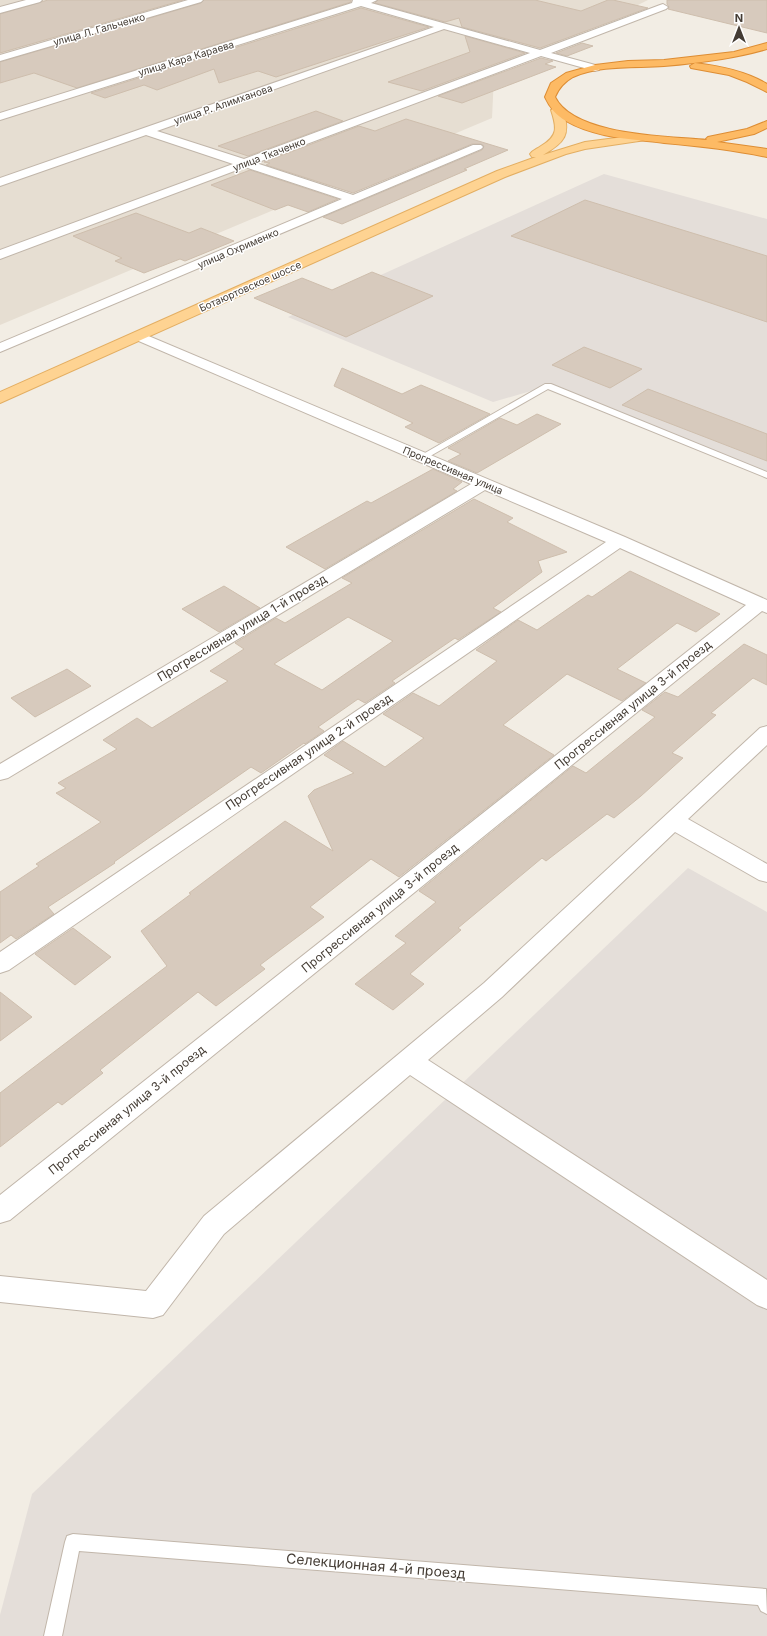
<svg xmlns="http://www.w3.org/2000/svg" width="767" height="1636" font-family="Inter,sans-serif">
<rect width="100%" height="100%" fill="#f2ede4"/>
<!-- residential -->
<polygon fill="#e6ded2" points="0,0 648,0 494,76 492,118 0,325"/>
<!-- industrial -->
<g fill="#e4ded9">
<polygon points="604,174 767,219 767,472 548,386 493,402 288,317"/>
<polygon points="688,868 767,912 767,1636 0,1636 0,1615 32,1494"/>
</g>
<!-- building -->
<g fill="#d7cabd" stroke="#cebead" fill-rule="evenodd">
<polygon points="48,0 183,0 0,53 0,14"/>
<polygon points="204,0 351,0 351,2 77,88 34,73 0,83 0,62 201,3"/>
<polygon points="378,0 535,0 581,11 608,0 613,0 648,8 540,48 462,27 459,18 445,22 375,3"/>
<polygon points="667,0 767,0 767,33 668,9 669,7 667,4"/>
<polygon points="361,8 429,27 276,77 258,71 219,83 214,69 157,90 144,85 105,98 91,93"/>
<polygon points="465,36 525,53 422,91 388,82 470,52"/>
<polygon points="582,43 593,46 567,56 556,53"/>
<polygon points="541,58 553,61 545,64 556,67 462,103 438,96"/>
<polygon points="316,111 343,121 248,156 218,146"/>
<polygon points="406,119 508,150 464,169 467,170 342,224 323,217 482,150 484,146 481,144 472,144 353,193 266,165 270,163 264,162 359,126 375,131"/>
<polygon points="250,170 338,199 308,212 288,205 275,210 211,185"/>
<polygon points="585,200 767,256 767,322 511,236"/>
<polygon points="136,213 189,233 201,228 234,241 185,261 180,259 144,273 115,261 122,258 73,236"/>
<polygon points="372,272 433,296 346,337 254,298 302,278 332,290"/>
<polygon points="584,347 642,369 610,388 552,365"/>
<polygon points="342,368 402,394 421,385 490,414 439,443 405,427 413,423 334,386"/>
<polygon points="648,389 767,434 767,461 622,405"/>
<polygon points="537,414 561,424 477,473 448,461 461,454 448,448 500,418 517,425"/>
<polygon points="433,469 462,482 453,489 457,491 325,569 286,547 367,501 371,503"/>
<path d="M474 499 513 518 507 522 567 552 538 561 542 572 493 608 501 612 458 640 455 638 392 681 395 683 365 703 358 699 318 727 324 731 305 744 304 743 261 773 251 767 114 862 115 863 48 907 54 914 16 939 11 935 0 943V892L39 866 36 864 101 822 56 793 66 788 58 783 117 749 103 740 137 718 152 728 228 681 210 671 244 649 235 643 276 618 285 623 352 583 342 578ZM348 617 393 641 322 690 274 664Z"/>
<polygon points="630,571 720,614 696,632 677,623 617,669 646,683 622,701 567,674 503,725 554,755 399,877 371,859 310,907 324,917 260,965 265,969 216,1006 198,992 100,1070 103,1073 62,1105 58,1102 0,1147 0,1093 167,966 141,931 191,894 189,893 285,821 333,851 308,796 314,790 354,773 324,755 343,741 385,767 424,738 383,714 413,693 439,706 497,661 476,650 518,620 537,630 588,595 592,597"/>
<polygon points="224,586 260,608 219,632 182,609"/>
<polygon points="744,644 767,655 767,685 753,678 711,713 716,715 672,753 683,758 641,796 614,818 607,814 546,861 542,858 458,928 461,930 410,974 424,984 393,1010 355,984 406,943 395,936 436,902 419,891 573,766 586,773 655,717 642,710 665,692 678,697"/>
<polygon points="67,669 91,686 35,717 11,698"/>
<polygon points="73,928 111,957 75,985 35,954"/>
<polygon points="0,992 32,1017 0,1041"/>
</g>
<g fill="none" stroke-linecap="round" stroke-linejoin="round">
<!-- lane casing -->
<g stroke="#c1b6aa" stroke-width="2">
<g id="lane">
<polygon points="545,384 551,384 767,472 767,478 548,389 425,459 419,459 418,457"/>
<polygon points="73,1534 766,1589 767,1614 761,1611 758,1605 79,1551 62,1636 44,1636 65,1542 67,1536"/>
</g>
</g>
<!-- street casing -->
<g stroke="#c1b6aa" stroke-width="2">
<g id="street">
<polygon points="26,0 42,0 40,2 0,13 0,7"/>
<polygon points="188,0 203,0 201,2 0,61 0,55"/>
<path d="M353 0H377L371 3 540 50 660 5 663 4 668 7 666 9 551 53 599 66 600 68 599 70 595 71 541 56 256 163 353 195 473 145H481L483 147 481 149 0 352V343L342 199 245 167 0 259V250L233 164 146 135 0 186V178L434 27 361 6 0 120V113L352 3ZM444 29 530 53 244 159 157 131Z"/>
<polygon points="139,332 625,537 767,600 767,613 762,611 10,1220 0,1223 0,1195 746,605 620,548 9,970 0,973 0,952 606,542 485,490 8,778 0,780 0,764 471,484 134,339 132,336 134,333"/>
<polygon points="767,726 767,745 688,819 767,864 767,882 759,880 675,832 502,997 428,1060 767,1280 767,1309 757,1305 410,1075 224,1234 163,1315 153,1318 0,1302 0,1276 146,1291 204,1216 484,983 760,728"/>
</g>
</g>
<!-- primary casing -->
<g stroke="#e3ae62" stroke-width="2">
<path id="primary" d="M557 107 563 110C571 135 565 142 543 155L585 142 639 135 643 136 645 138 643 140 639 141 585 149 566 154 505 177 0 403V392L497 171 536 157H532L530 154C533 150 537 149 541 146 558 136 557 128 551 110Z"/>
</g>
<!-- highway casing -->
<g stroke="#dd8d34" stroke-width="2">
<g id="highway">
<path d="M767 43V49C733 59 699 63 664 66 636 68 599 65 573 77 564 82 559 88 555 97 574 136 668 136 707 140L706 139 708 137 747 129 767 121V128L754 134 717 142 767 149V157C733 150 699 146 664 143 632 139 595 138 566 121 556 115 550 108 545 97L551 83 566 73 595 65 628 61 664 60 734 52Z"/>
<path d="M695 63C720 66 746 71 767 84V92L747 82 729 75 691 68 690 66Z"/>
</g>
</g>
<!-- lane -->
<use href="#lane" fill="#fff" fill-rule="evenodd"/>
<!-- street -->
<use href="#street" fill="#fff" fill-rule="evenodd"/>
<!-- primary -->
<use href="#primary" fill="#fed392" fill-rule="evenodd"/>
<!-- highway -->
<use href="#highway" fill="#fdba64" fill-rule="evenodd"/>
</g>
<g text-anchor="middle" stroke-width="3" stroke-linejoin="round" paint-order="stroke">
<!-- far-street labels -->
<g font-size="10" fill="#443c34" stroke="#fff">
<text transform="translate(99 29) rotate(-16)" y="4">улица Л. Гальченко</text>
<text transform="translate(186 58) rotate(-17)" y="4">улица Кара Караева</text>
<text transform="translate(223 104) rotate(-19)" y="4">улица Р. Алимханова</text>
<text transform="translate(269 154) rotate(-21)" y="4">улица Ткаченко</text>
<text transform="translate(238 248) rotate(-23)" y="4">улица Охрименко</text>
<text transform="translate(250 286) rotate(-24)" y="4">Ботаюртовское шоссе</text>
<text transform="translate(453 470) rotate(23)" y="4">Прогрессивная улица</text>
</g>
<!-- street labels -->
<g font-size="12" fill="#443c34" stroke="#fff">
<text transform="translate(242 628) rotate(-31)" y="4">Прогрессивная улица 1-й проезд</text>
<text transform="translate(633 705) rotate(-39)" y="4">Прогрессивная улица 3-й проезд</text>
<text transform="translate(309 752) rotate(-34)" y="4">Прогрессивная улица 2-й проезд</text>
<text transform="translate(380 908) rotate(-39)" y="4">Прогрессивная улица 3-й проезд</text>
<text transform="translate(127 1110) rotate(-39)" y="4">Прогрессивная улица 3-й проезд</text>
</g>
<!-- near-street labels -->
<g font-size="14" fill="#443c34" stroke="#fff">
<text transform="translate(376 1566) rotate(5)" y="5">Селекционная 4-й проезд</text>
</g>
</g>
<!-- north arrow -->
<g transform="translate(739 28)" stroke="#ffffff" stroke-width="3" paint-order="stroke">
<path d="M0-3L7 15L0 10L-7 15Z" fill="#443c34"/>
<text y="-6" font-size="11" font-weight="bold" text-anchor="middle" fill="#443c34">N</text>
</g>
</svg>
